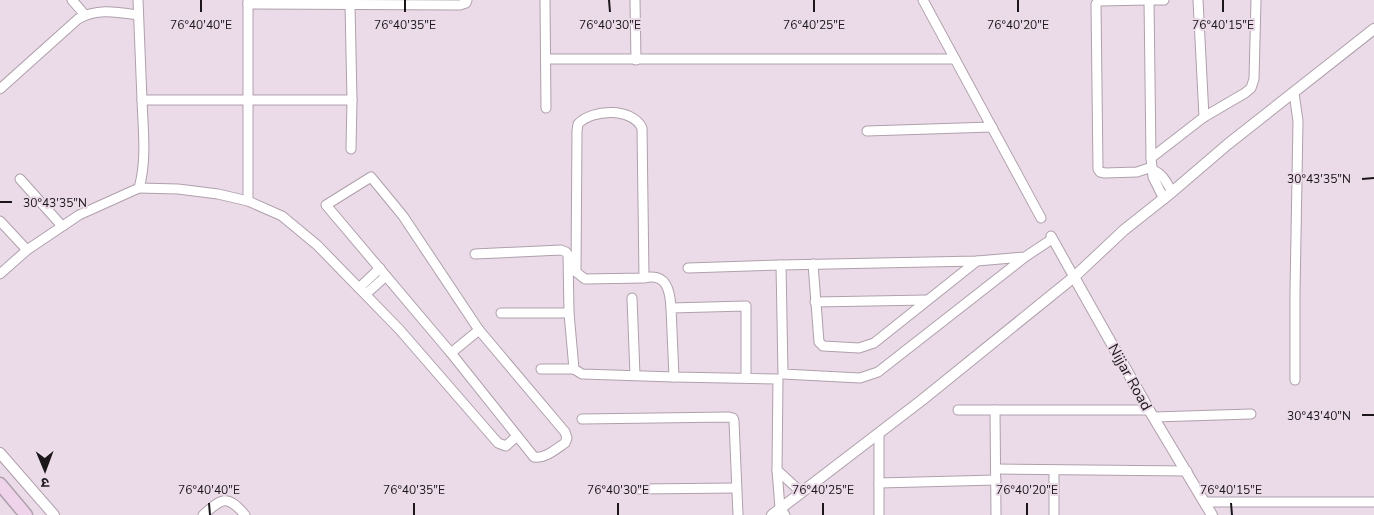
<svg xmlns="http://www.w3.org/2000/svg" width="1374" height="515" font-family="'Nunito Sans','Noto Sans Devanagari',sans-serif">
<rect width="100%" height="100%" fill="#ebdbe8"/>
<g fill="none" stroke-linecap="round" stroke-linejoin="round">
<!-- minor casing -->
<g stroke="#afa0ac" stroke-width="11">
<g id="minor">
<polyline points="72,0 85,15"/>
<polyline points="138,0 142,100"/>
<polyline points="545,0 546,108"/>
<polyline points="635,0 636,60"/>
<polyline points="923,0 1041,218"/>
<polyline points="1149,0 1099,1 1096,4 1098,169 1100,172 1105,173 1137,172 1152,167"/>
<polyline points="248,4 460,5 466,3 467,0"/>
<polyline points="546,59 955,59"/>
<path d="M0 89 78 19C97 8 117 12 138 15"/>
<polyline points="1294,93 1298,121 1295,293 1295,380"/>
<polyline points="1204,117 1245,93 1251,88 1254,79 1256,0"/>
<polyline points="867,131 992,127"/>
<polyline points="351,149 352,100"/>
<polyline points="1151,158 1204,117 1198,0"/>
<path d="M1153 170C1163 174 1167 183 1172 192"/>
<path d="M371 177 403 216 479 330 565 432 567 438 565 443C556 449 545 459 534 457L451 353 326 205Z"/>
<polyline points="20,179 62,226"/>
<polyline points="139,188 178,189 218,194 248,201 282,216 317,245 399,329 498,443 506,446 517,436"/>
<polyline points="1164,199 1153,177 1151,158 1149,0 1164,0"/>
<polyline points="248,201 248,0"/>
<polyline points="0,221 27,250"/>
<polyline points="1051,236 1074,277"/>
<polyline points="475,254 561,250 566,252 568,255 569,313 574,369 582,374 674,377"/>
<polyline points="1025,257 977,261 781,265 783,374 860,378 878,372 1025,257 1052,239"/>
<polyline points="813,264 819,342 823,346 859,348 874,343 977,261"/>
<polyline points="688,268 781,265"/>
<path d="M0 274 27 250 79 215 139 188C147 160 143 129 142 100H352L350 5"/>
<path d="M644 278 642 128C632 107 592 109 578 124L577 131 576 272 585 279 644 278C666 273 670 289 671 308"/>
<polyline points="359,288 380,268"/>
<polyline points="366,294 386,276"/>
<polyline points="632,298 635,375"/>
<polyline points="815,302 927,300"/>
<polyline points="501,313 569,313"/>
<polyline points="451,353 479,330"/>
<polyline points="541,369 574,369"/>
<polyline points="746,378 746,306 671,308 674,377 778,379 777,470 780,508 785,515"/>
<polyline points="958,410 1149,410"/>
<polyline points="995,410 996,515"/>
<polyline points="1154,417 1251,414"/>
<polyline points="582,419 729,417 733,418 734,421 738,515"/>
<polyline points="996,469 1187,471"/>
<polyline points="777,470 801,492"/>
<polyline points="1054,470 1054,515"/>
<polyline points="879,483 996,480"/>
<polyline points="639,489 736,488"/>
<polyline points="1205,502 1374,502"/>
<path d="M203 515C222 498 227 494 245 515"/>
<polyline points="879,515 879,433"/>
</g>
</g>
<!-- tertiary casing -->
<g stroke="#afa0ac" stroke-width="12">
<g id="tertiary">
<polyline points="1074,277 1149,410 1212,515"/>
<polyline points="0,453 54,515"/>
<polyline points="772,515 922,400 1074,277 1124,230 1172,192 1228,144 1374,29"/>
</g>
</g>
<!-- secondary casing -->
<g stroke="#afa0ac" stroke-width="15">
<polyline id="secondary" points="0,484 26,515"/>
</g>
<!-- minor -->
<use href="#minor" stroke="#fff" stroke-width="9"/>
<!-- tertiary -->
<use href="#tertiary" stroke="#fff" stroke-width="10"/>
<!-- secondary -->
<use href="#secondary" stroke="#efd3eb" stroke-width="12"/>
</g>
<!-- ticks -->
<path fill="none" stroke="#1b161a" stroke-width="2" d="M201 0V12M405 0V12M609 0 610 12M814 0V12M1018 0V12M1223 0V12M1362 179 1374 178M0 202H12M1362 415H1374M209 503 210 515M414 503V515M618 503V515M823 503V515M1027 503V515M1231 503 1232 515"/>
<g text-anchor="middle" stroke-width="4" stroke-linejoin="round" paint-order="stroke">
<!-- street labels -->
<g font-size="15" fill="#1b161a" stroke="#ebdbe8">
<text transform="translate(1130 377) rotate(61)" y="5">Nijjar Road</text>
</g>
</g>
<g font-size="12" text-anchor="middle" fill="#1b161a" stroke="#ebdbe8" stroke-width="4" stroke-linejoin="round" paint-order="stroke">
<text x="201" y="29">76°40'40"E</text>
<text x="405" y="29">76°40'35"E</text>
<text x="610" y="29">76°40'30"E</text>
<text x="814" y="29">76°40'25"E</text>
<text x="1018" y="29">76°40'20"E</text>
<text x="1223" y="29">76°40'15"E</text>
<text x="1319" y="183">30°43'35"N</text>
<text x="55" y="207">30°43'35"N</text>
<text x="1319" y="420">30°43'40"N</text>
<text x="209" y="494">76°40'40"E</text>
<text x="414" y="494">76°40'35"E</text>
<text x="618" y="494">76°40'30"E</text>
<text x="823" y="494">76°40'25"E</text>
<text x="1027" y="494">76°40'20"E</text>
<text x="1231" y="494">76°40'15"E</text>
</g>
<!-- north arrow -->
<g transform="translate(45 470) rotate(179)" stroke="#ebdbe8" stroke-width="4" paint-order="stroke">
<path d="M0-4L9 19L0 12L-9 19Z" fill="#1b161a"/>
<text y="-8" font-size="14" font-weight="bold" text-anchor="middle" fill="#1b161a">उ</text>
</g>
</svg>
